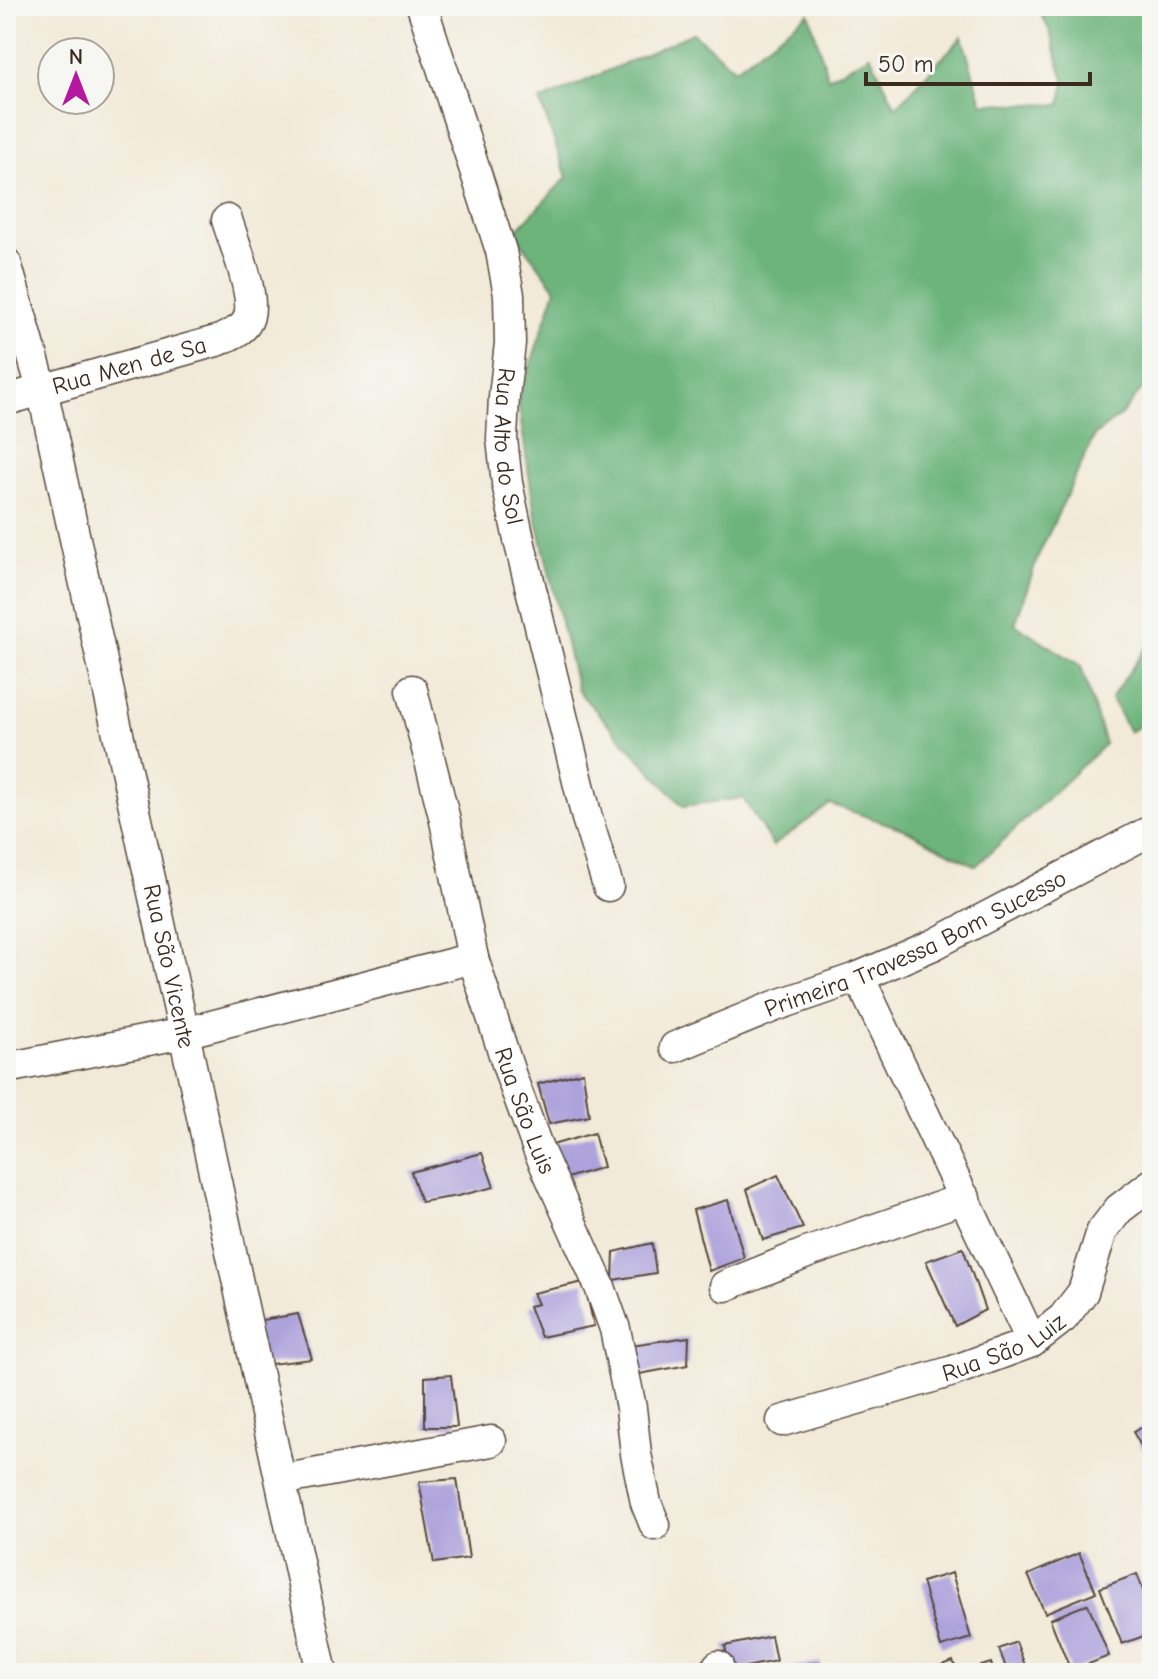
<svg xmlns="http://www.w3.org/2000/svg" width="1158" height="1679" font-family="'Comic Neue',sans-serif">
<rect width="100%" height="100%" fill="#f6f6f2"/>
<filter id="ink" filterUnits="userSpaceOnUse"><feTurbulence type="fractalNoise" baseFrequency=".0125" numOctaves="2"/><feDisplacementMap in="SourceGraphic" scale="16" xChannelSelector="R" yChannelSelector="G"/><feConvolveMatrix kernelMatrix="1 2 1 2 8 2 1 2 1" color-interpolation-filters="sRGB"/></filter>
<filter id="wash" filterUnits="userSpaceOnUse"><feTurbulence type="fractalNoise" baseFrequency=".006" numOctaves="4" result="noise"/><feDisplacementMap in="SourceGraphic" scale="32" xChannelSelector="R" yChannelSelector="G"/><feGaussianBlur stdDeviation="1.8" result="paint"/><feColorMatrix in="noise" values="0 0 0 0 0 0 0 0 0 0 0 0 0 0 0 0 0 1.4 0 .05"/><feComposite in="paint" operator="in"/></filter>
<g filter="url(#wash)">
<rect width="100%" height="100%" fill="#f2ead8"/>
<!-- forest -->
<g fill="#6cb47b" stroke="#546f4c" stroke-width="2">
<polygon points="1036,6 1152,6 1152,377 1121,415 1095,435 1039,554 1015,624 1081,666 1105,744 976,866 906,830 830,804 773,846 743,798 683,806 577,690 534,508 518,402 556,289 514,233 567,177 540,101 693,33 735,69 809,13 828,78 870,55 896,107 962,37 982,103 1060,105 1065,83 1049,29"/>
<polygon points="1152,639 1152,720 1129,732 1111,698"/>
</g>
<g id="blocks">
<!-- building -->
<g fill="#ada3dc">
<polygon points="583,1072 589,1116 549,1124 538,1084"/>
<polygon points="594,1133 603,1167 560,1180 552,1145"/>
<polygon points="482,1153 494,1187 458,1196 421,1202 411,1172"/>
<polygon points="778,1175 803,1228 763,1240 747,1189"/>
<polygon points="728,1200 744,1258 709,1271 693,1210"/>
<polygon points="652,1243 656,1273 613,1280 614,1252"/>
<polygon points="963,1248 985,1310 955,1326 926,1261"/>
<polygon points="584,1282 594,1326 541,1337 529,1306 538,1304 533,1293"/>
<polygon points="298,1314 312,1359 263,1365 256,1321"/>
<polygon points="689,1337 688,1365 634,1375 630,1345"/>
<polygon points="451,1375 457,1427 425,1427 425,1377"/>
<polygon points="1152,1422 1152,1465 1133,1432"/>
<polygon points="457,1479 469,1558 434,1563 419,1482"/>
<polygon points="1079,1553 1096,1592 1045,1613 1028,1575"/>
<polygon points="952,1573 971,1638 941,1647 922,1582"/>
<polygon points="1137,1574 1152,1614 1152,1633 1122,1644 1100,1588"/>
<polygon points="1088,1604 1109,1656 1071,1671 1050,1619"/>
<polygon points="771,1636 776,1661 730,1670 725,1646"/>
<polygon points="1016,1642 1028,1673 1008,1673 999,1649"/>
<polygon points="953,1661 957,1673 921,1673"/>
<polygon points="820,1662 822,1673 762,1673 762,1671"/>
<polygon points="991,1663 994,1673 969,1673 968,1670"/>
</g>
</g>
</g>
<g filter="url(#ink)">
<use href="#blocks" fill-opacity="0" stroke="#56473a" stroke-width="2"/>
<g fill="none" stroke-linecap="round" stroke-linejoin="round">
<!-- minor casing -->
<g stroke="#56473a" stroke-width="33">
<g id="minor">
<path id="s1" d="M422 6 501 251 509 295 510 343 504 397 502 439 507 483 519 540 587 818 608 886"/>
<path id="s2" d="M6 263 42 389 184 1033 322 1673"/>
<path id="s3" d="M6 400 220 340C229 335 240 332 246 323 260 302 234 244 227 220"/>
<path id="s4" d="M412 690 444 816 473 958 511 1076 538 1149 600 1287 615 1329 631 1408 636 1454 646 1503 655 1525"/>
<polyline points="859,977 1032,1342"/>
<path id="s5" d="M675 1047 775 1006 859 977 935 944 1152 830"/>
<polyline points="6,1068 184,1033 473,958"/>
<polyline points="725,1286 809,1252 965,1198"/>
<path id="s6" d="M782 1421 953 1371 1032 1342 1063 1318 1083 1292 1102 1231 1119 1209 1152 1184"/>
<polyline points="281,1480 491,1441"/>
<polyline points="718,1666 720,1673"/>
</g>
</g>
<!-- minor -->
<use href="#minor" stroke="#fff" stroke-width="30"/>
</g>
</g>
<g text-anchor="middle" stroke-width="6" stroke-linejoin="round" paint-order="stroke">
<!-- street labels -->
<g font-size="24" fill="#3b2a1e" stroke="#f6f6f2">
<text dy="8" stroke="none"><textPath href="#s3" startOffset="128">Rua Men de Sa</textPath></text>
<text dy="8" stroke="none"><textPath href="#s1" startOffset="454">Rua Alto do Sol</textPath></text>
<text dy="8" stroke="none"><textPath href="#s5" startOffset="262">Primeira Travessa Bom Sucesso</textPath></text>
<text dy="8" stroke="none"><textPath href="#s2" startOffset="722">Rua São Vicente</textPath></text>
<text dy="8" stroke="none"><textPath href="#s4" startOffset="436">Rua São Luis</textPath></text>
<text dy="8" stroke="none"><textPath href="#s6" startOffset="234">Rua São Luiz</textPath></text>
</g>
</g>
<!-- margin -->
<rect width="1158" height="1679" fill="none" stroke="#f6f6f2" stroke-width="32"/>
<!-- north arrow -->
<g transform="translate(76 76)"><circle r="38" fill="#f6f6f2" stroke="#aba49d" stroke-width="2"/>
<path d="M0-6L14 30L0 20L-14 30Z" fill="#b5179e"/>
<text y="-12" font-size="22" font-weight="bold" text-anchor="middle" fill="#3b2a1e">N</text>
</g>
<!-- scale -->
<path d="M866 72v12h224v-12" fill="none" stroke="#3b2a1e" stroke-width="4"/>
<text x="878" y="72" font-size="24" fill="#3b2a1e" stroke="#f6f6f2" stroke-width="6" paint-order="stroke">50 m</text>
</svg>
